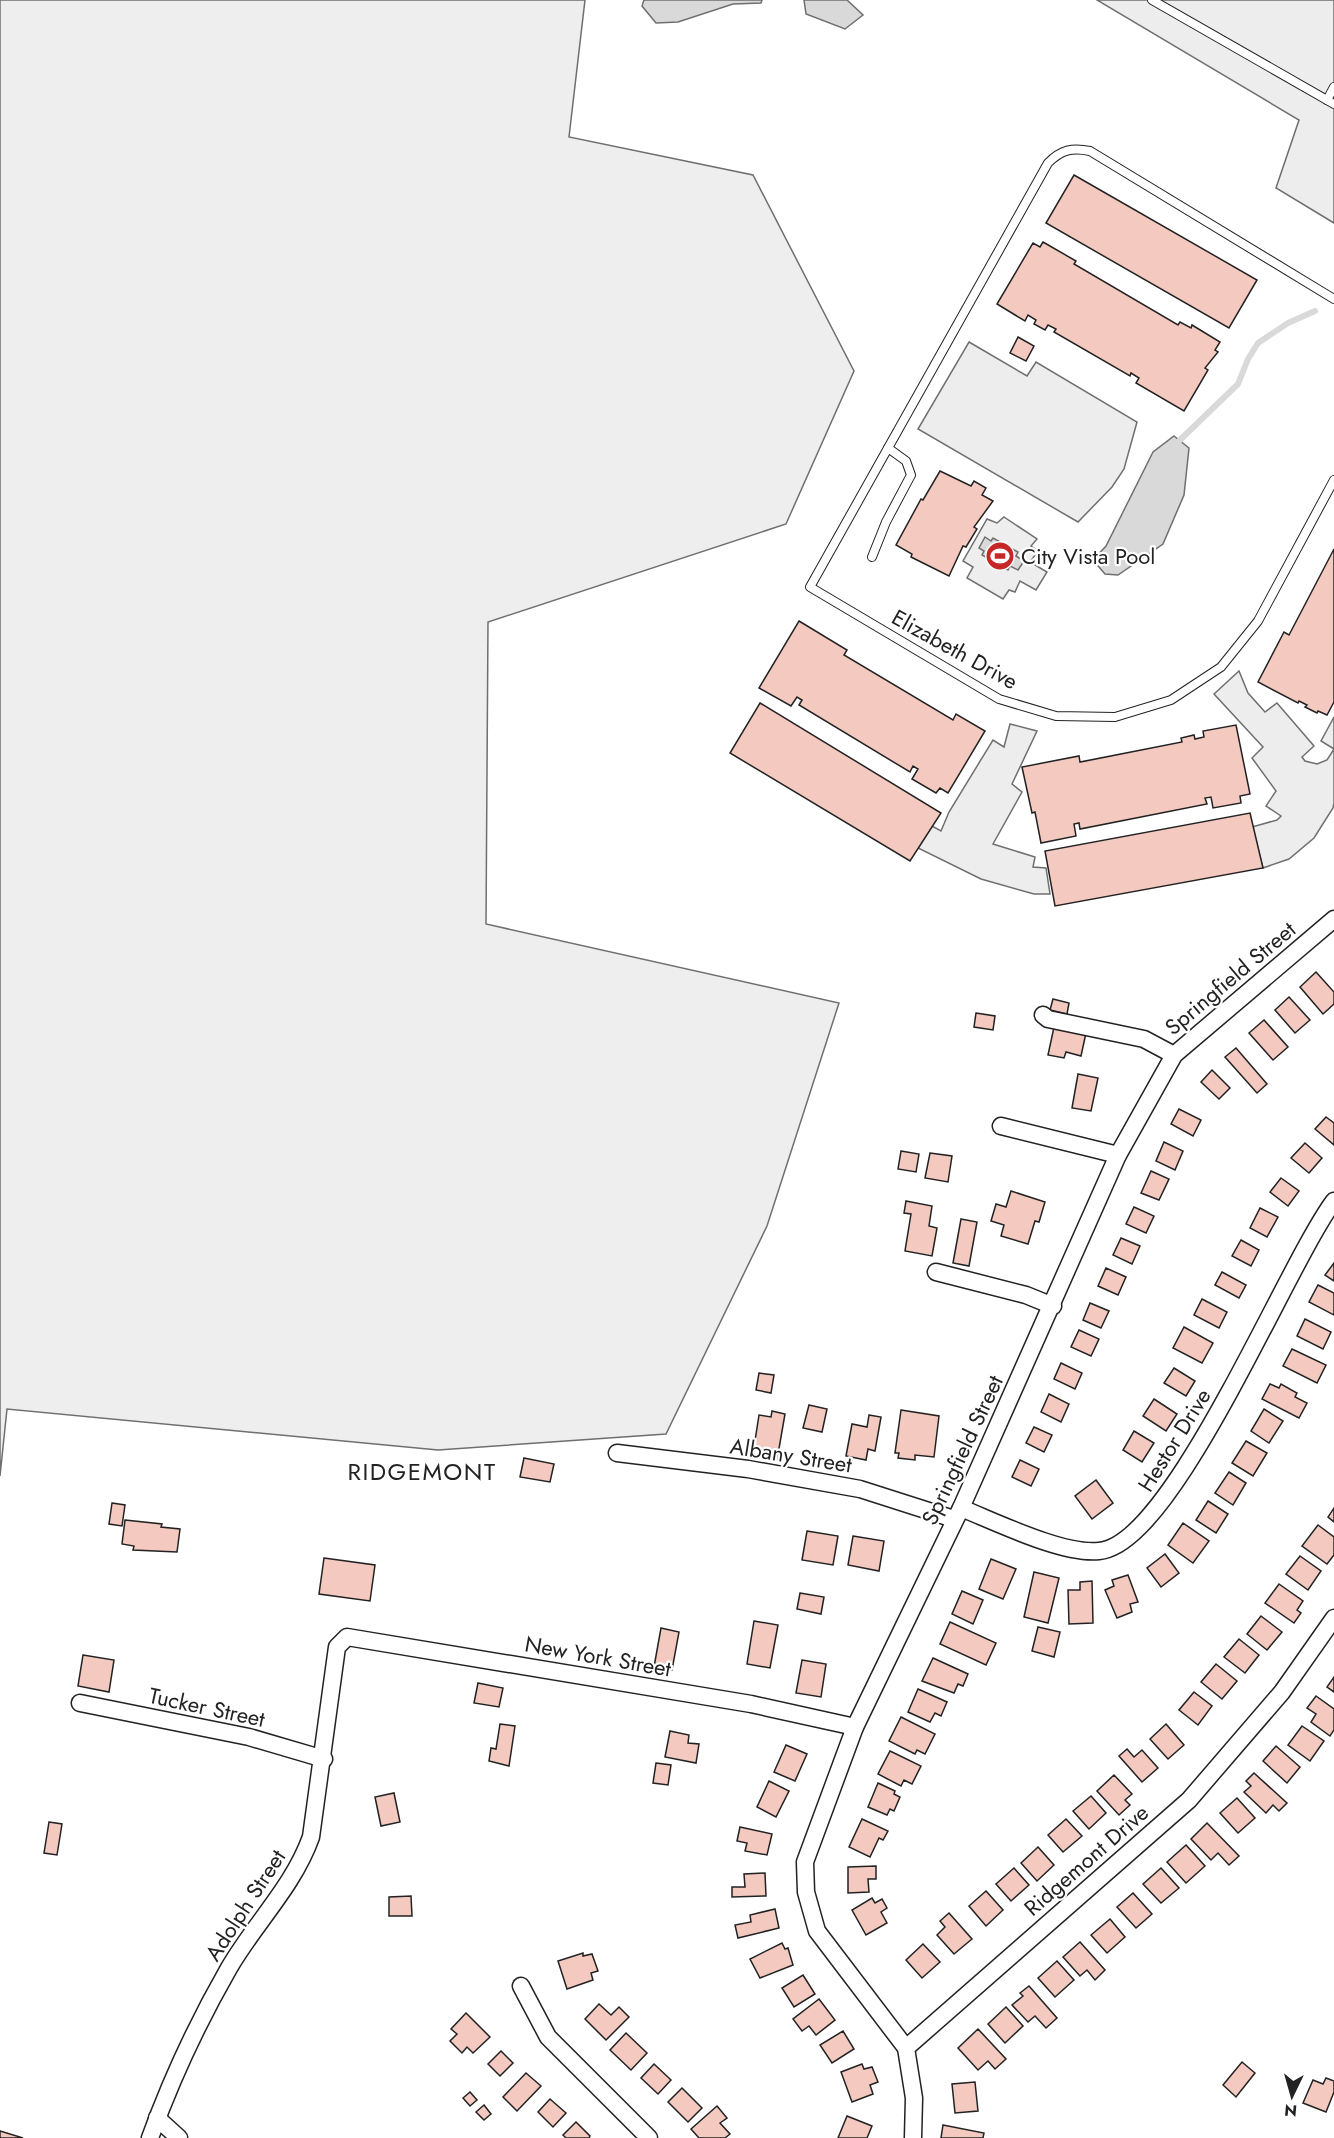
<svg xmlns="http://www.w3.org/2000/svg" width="1334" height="2138" font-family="Jost,sans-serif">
<rect width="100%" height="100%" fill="#fff"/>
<!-- green -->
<g fill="#eee" stroke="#6f6f6f" stroke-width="1.5">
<polygon points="0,0 585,0 569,137 753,175 854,371 786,524 488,622 486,924 839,1003 767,1226 666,1434 438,1450 7,1409 0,1476"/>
<polygon points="1004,517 1037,539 1031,546 1038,551 1030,562 1047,572 1036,590 1020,581 1015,592 1009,590 1003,599 967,578 973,567 963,561 987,519 997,523"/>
</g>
<!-- parking -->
<g fill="#ededed" stroke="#6f6f6f" stroke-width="1.5">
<polygon points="1097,0 1334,0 1334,223 1276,188 1299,120"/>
<polygon points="969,342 1027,376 1036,362 1137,422 1124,469 1112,487 1078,522 918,429"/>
<polygon points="1239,671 1248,693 1265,712 1277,703 1314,746 1302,757 1305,761 1317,764 1327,760 1334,749 1321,741 1334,717 1334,803 1333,808 1314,838 1289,859 1263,868 1252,827 1277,820 1281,816 1266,806 1276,791 1252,758 1263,747 1214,694"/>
<polygon points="1010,724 1037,731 1012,784 1022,792 993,844 1035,857 1033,867 1046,868 1050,894 1034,894 981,879 918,848 932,826 941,831 949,812 993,740 1004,747"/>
</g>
<!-- water -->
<g fill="#d9d9d9" stroke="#6f6f6f" stroke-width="1.5">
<polygon points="644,0 762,0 761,3 733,4 678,22 656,23 642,6"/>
<polygon points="804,0 847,0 863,15 845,29 806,14"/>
<polygon points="1174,436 1189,448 1184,495 1163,544 1118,575 1105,574 1093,560 1106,546 1153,452"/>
<polygon points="985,537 991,541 993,538 1018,552 1016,556 1024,561 1018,570 1010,566 1008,570 982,555 984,551 979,548"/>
</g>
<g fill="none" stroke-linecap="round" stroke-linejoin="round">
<!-- stream -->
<polyline stroke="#d9d9d9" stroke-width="6" points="1180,440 1238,384 1248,359 1258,343 1288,323 1315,311"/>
</g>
<!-- building -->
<g fill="#f3c9c0" stroke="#222" stroke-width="1.5">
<polygon points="1074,175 1257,280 1229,328 1046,223"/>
<polygon points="1043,242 1076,261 1074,264 1178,325 1180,322 1191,328 1192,325 1220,342 1215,350 1218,352 1205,368 1208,370 1184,411 1136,383 1139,378 1131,373 1130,376 1054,332 1056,329 1048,325 1045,330 1034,324 1036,320 1028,315 1025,321 997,304 1033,243 1040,247"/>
<polygon points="1018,337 1034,346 1026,361 1010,353"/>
<polygon points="940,471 971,486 974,481 986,488 982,495 993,501 974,527 977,529 966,547 963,546 949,576 911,557 912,554 896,545 921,499 923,500"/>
<polygon points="1334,549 1334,702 1327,715 1318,711 1317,713 1305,707 1307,705 1299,701 1298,703 1258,682 1284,632 1289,635"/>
<polygon points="799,621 847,650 844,655 953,720 956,714 985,731 948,793 940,788 936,793 912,779 918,769 913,766 910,772 799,705 802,700 797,697 791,706 759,688"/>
<polygon points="760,703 941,813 910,861 730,753"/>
<polygon points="1236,725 1250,794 1240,796 1241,803 1213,808 1211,797 1205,798 1207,804 1080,829 1079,823 1074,824 1076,836 1041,843 1035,812 1032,813 1022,767 1079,756 1080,762 1182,742 1181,738 1194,735 1195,739 1204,737 1203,731"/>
<polygon points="1250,813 1263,868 1055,906 1045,851"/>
<polygon points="1316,972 1334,992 1334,1004 1323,1014 1300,987"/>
<polygon points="1289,997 1310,1020 1295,1033 1275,1010"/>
<polygon points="1053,999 1069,1003 1067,1014 1050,1010"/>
<polygon points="976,1013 995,1016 993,1030 974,1027"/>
<polygon points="1264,1020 1288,1047 1273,1060 1249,1033"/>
<polygon points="1054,1027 1086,1033 1081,1056 1066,1052 1064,1058 1048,1055"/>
<polygon points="1236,1048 1267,1084 1257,1093 1225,1057"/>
<polygon points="1212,1070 1230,1088 1219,1099 1201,1082"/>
<polygon points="1078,1074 1098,1078 1091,1111 1072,1108"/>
<polygon points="1179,1109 1201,1120 1193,1136 1171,1124"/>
<polygon points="1326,1117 1334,1123 1334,1145 1315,1129"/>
<polygon points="1164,1142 1183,1151 1175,1170 1156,1161"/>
<polygon points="1305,1143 1322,1158 1309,1173 1291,1158"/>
<polygon points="901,1151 919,1154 916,1172 898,1169"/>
<polygon points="930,1153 952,1156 948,1182 925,1178"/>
<polygon points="1151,1171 1169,1179 1159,1200 1141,1193"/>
<polygon points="1281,1178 1299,1191 1288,1206 1270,1192"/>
<polygon points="1011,1191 1045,1202 1039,1222 1035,1221 1028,1244 1001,1236 1004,1225 991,1221 996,1204 1006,1207"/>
<polygon points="906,1201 932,1206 929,1226 937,1228 932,1256 905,1251 911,1214 904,1213"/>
<polygon points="1134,1207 1154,1216 1146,1233 1126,1224"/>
<polygon points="1260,1208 1278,1217 1267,1237 1250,1228"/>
<polygon points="961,1219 977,1222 969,1266 953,1263"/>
<polygon points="1121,1238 1140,1246 1132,1264 1113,1255"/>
<polygon points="1241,1240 1259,1250 1251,1266 1232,1256"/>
<polygon points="1334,1263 1334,1281 1325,1275"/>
<polygon points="1106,1268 1126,1277 1118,1295 1098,1286"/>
<polygon points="1222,1272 1246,1285 1239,1298 1215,1285"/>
<polygon points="1318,1285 1334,1293 1334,1315 1309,1302"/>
<polygon points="1202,1299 1227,1312 1219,1328 1194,1315"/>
<polygon points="1090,1303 1109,1311 1101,1328 1083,1320"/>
<polygon points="1305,1319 1331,1332 1323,1349 1297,1336"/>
<polygon points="1184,1327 1213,1343 1202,1363 1173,1348"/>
<polygon points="1079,1330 1099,1339 1091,1356 1071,1347"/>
<polygon points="1292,1349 1326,1365 1317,1383 1283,1366"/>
<polygon points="1061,1363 1082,1373 1075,1389 1054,1379"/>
<polygon points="1174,1368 1195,1381 1186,1396 1164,1383"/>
<polygon points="759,1373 774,1375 771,1393 756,1390"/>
<polygon points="1270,1384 1279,1388 1281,1384 1297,1393 1295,1397 1307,1403 1299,1418 1262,1399"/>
<polygon points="1049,1394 1069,1404 1061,1422 1041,1412"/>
<polygon points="1154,1399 1177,1414 1166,1431 1143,1416"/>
<polygon points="809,1405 827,1409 822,1432 803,1428"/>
<polygon points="1264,1409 1283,1421 1269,1443 1251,1431"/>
<polygon points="901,1410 939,1416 934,1457 915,1455 915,1460 898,1458 899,1453 895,1453"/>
<polygon points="772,1411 785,1414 777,1460 763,1457 764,1449 754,1447 759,1415 771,1417"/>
<polygon points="869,1415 881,1417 875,1451 868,1449 866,1460 846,1456 852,1424 867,1427"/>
<polygon points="1034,1427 1052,1435 1044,1452 1026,1443"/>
<polygon points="1134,1431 1154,1443 1142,1462 1123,1450"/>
<polygon points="1246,1441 1267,1453 1253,1476 1232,1463"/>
<polygon points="524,1458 554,1464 550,1482 520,1477"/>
<polygon points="1020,1460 1039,1469 1031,1486 1012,1477"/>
<polygon points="1229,1472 1246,1483 1233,1505 1215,1493"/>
<polygon points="1096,1480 1113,1503 1092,1519 1075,1496"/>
<polygon points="1208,1501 1228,1514 1216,1533 1196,1520"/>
<polygon points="112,1503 125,1505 122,1526 109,1524"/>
<polygon points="1334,1508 1334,1522 1328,1517"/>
<polygon points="125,1520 162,1524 161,1527 180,1529 177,1552 133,1550 134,1546 122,1544"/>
<polygon points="1183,1523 1209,1541 1193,1563 1168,1545"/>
<polygon points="1318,1525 1334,1537 1334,1555 1327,1564 1302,1546"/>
<polygon points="807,1531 838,1536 833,1565 802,1560"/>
<polygon points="853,1536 884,1541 879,1571 848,1565"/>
<polygon points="1165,1554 1179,1573 1161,1587 1147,1568"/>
<polygon points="1300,1556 1321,1571 1308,1590 1286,1574"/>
<polygon points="324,1558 375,1565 370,1601 319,1594"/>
<polygon points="991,1559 1016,1569 1003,1599 979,1589"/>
<polygon points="1034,1572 1059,1578 1048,1623 1024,1617"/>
<polygon points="1128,1575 1138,1602 1130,1604 1132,1612 1117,1618 1105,1590 1114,1586 1112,1580"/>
<polygon points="1092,1581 1093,1623 1069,1624 1068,1590 1080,1590 1080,1582"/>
<polygon points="1279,1584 1303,1601 1297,1610 1301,1613 1294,1623 1265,1603"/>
<polygon points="962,1591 983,1600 973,1624 952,1614"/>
<polygon points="800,1593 824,1597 821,1614 797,1609"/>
<polygon points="1261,1616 1282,1632 1267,1650 1247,1634"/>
<polygon points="754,1621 778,1625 770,1668 747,1664"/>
<polygon points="950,1622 996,1643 986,1665 940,1644"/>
<polygon points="1038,1627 1060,1632 1054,1657 1032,1651"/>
<polygon points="661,1628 679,1632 672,1670 654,1667"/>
<polygon points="1239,1639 1259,1655 1245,1673 1224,1657"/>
<polygon points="83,1655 114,1660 109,1692 78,1686"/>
<polygon points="933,1658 968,1674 963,1686 958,1684 954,1693 922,1681"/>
<polygon points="802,1660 826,1664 821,1697 796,1693"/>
<polygon points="1216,1664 1237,1681 1222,1699 1201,1682"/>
<polygon points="1334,1677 1334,1692 1327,1687"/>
<polygon points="478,1683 503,1688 499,1707 474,1703"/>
<polygon points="918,1689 947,1702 941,1716 935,1713 930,1722 908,1712"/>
<polygon points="1194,1692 1212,1706 1198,1725 1179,1710"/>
<polygon points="1316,1696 1334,1709 1334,1730 1330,1736 1311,1722 1316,1714 1307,1708"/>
<polygon points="901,1717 935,1734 925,1754 917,1750 915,1754 889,1741"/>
<polygon points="500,1724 515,1726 509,1766 489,1761 491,1748 496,1749"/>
<polygon points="1166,1724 1184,1745 1168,1759 1150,1739"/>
<polygon points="1302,1726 1324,1741 1310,1761 1288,1745"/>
<polygon points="670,1731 689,1735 688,1743 699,1744 696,1763 665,1757"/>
<polygon points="786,1745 807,1754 795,1781 774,1772"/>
<polygon points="1276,1746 1300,1767 1287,1783 1263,1761"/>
<polygon points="1127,1749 1134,1757 1142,1750 1158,1768 1142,1782 1119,1756"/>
<polygon points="890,1751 921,1766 912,1784 904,1780 901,1786 878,1774"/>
<polygon points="656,1763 671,1765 668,1785 653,1783"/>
<polygon points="1254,1773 1287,1803 1279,1811 1273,1805 1266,1813 1244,1792 1251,1786 1246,1781"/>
<polygon points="1114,1775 1132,1794 1125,1800 1130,1805 1119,1815 1097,1791"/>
<polygon points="769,1781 789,1791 776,1817 757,1807"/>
<polygon points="878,1783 895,1791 894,1794 900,1797 894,1811 890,1809 887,1815 868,1807"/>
<polygon points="394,1793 400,1822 381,1826 375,1797"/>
<polygon points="1091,1796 1106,1813 1089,1829 1073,1811"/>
<polygon points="1237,1798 1255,1818 1238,1833 1220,1813"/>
<polygon points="862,1819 888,1831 883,1840 879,1838 870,1857 849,1847"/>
<polygon points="1066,1819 1082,1836 1063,1852 1048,1835"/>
<polygon points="49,1822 62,1824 57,1855 44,1853"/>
<polygon points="1207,1823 1239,1856 1229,1865 1218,1853 1211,1860 1191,1839"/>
<polygon points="740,1827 772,1834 767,1855 745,1851 747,1843 737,1841"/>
<polygon points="1186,1845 1205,1866 1186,1883 1167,1862"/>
<polygon points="1038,1847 1054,1865 1037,1881 1021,1863"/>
<polygon points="876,1866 876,1879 868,1879 869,1892 848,1893 848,1867"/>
<polygon points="1014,1868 1029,1885 1011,1901 996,1884"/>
<polygon points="1161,1868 1179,1888 1161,1903 1143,1884"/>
<polygon points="765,1873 766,1896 732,1897 732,1887 745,1887 744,1874"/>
<polygon points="986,1891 1003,1910 986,1926 969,1906"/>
<polygon points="1133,1893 1152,1914 1136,1928 1117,1907"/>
<polygon points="411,1896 412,1916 389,1916 389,1897"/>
<polygon points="872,1898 875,1903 882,1899 887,1908 881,1912 887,1923 866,1935 852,1910"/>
<polygon points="775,1909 779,1928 738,1938 735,1925 751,1922 750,1915"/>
<polygon points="949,1913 972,1939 954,1954 937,1935 945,1927 940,1921"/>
<polygon points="1110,1919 1125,1937 1107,1953 1091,1935"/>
<polygon points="1080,1942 1105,1970 1095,1980 1087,1970 1080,1976 1063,1957"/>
<polygon points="782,1943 785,1949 788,1948 793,1965 760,1978 750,1959"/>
<polygon points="923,1944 940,1962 922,1978 906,1960"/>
<polygon points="583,1953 583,1956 592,1954 598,1971 591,1973 593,1980 567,1989 558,1961"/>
<polygon points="1057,1961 1074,1980 1055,1997 1038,1978"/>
<polygon points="803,1975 815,1994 794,2007 782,1988"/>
<polygon points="1029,1986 1057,2018 1046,2028 1035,2016 1028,2022 1012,2005 1023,1996 1020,1993"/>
<polygon points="819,1999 835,2020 816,2035 809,2026 802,2031 793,2019"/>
<polygon points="599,2004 611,2015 619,2007 629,2017 606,2040 585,2019"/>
<polygon points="1006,2007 1023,2026 1005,2043 988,2024"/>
<polygon points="466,2013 490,2037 473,2053 467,2047 462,2053 450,2041 457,2034 451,2029"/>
<polygon points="978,2029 1006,2059 995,2069 988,2061 978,2070 958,2048"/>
<polygon points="843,2031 854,2049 832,2063 820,2045"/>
<polygon points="626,2033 647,2053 631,2070 610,2050"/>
<polygon points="501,2051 513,2063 500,2076 488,2064"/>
<polygon points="1242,2062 1255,2073 1236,2097 1223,2085"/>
<polygon points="654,2064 671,2080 658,2094 641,2078"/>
<polygon points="862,2064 864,2069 872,2067 878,2082 870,2085 873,2094 852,2102 841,2072"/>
<polygon points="526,2073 541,2086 517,2111 503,2097"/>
<polygon points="1326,2078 1334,2081 1334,2092 1326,2112 1303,2103 1313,2080 1323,2084"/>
<polygon points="975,2082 978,2111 955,2113 952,2084"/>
<polygon points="682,2088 702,2108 688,2122 668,2102"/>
<polygon points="470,2092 477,2100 470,2106 463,2098"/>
<polygon points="550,2099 566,2113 553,2127 538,2112"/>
<polygon points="484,2105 491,2114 484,2120 476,2112"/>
<polygon points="717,2106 727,2118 720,2123 730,2134 725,2138 699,2138 691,2129"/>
<polygon points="847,2116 872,2126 867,2138 838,2138"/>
<polygon points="576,2122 590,2136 589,2138 566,2138 563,2135"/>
<polygon points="943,2125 984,2133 983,2138 941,2138"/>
<polygon points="0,2131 23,2138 0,2138"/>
</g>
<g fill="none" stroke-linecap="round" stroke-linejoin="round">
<!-- lane casing -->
<g stroke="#222" stroke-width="10">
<g id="lane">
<polyline points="1152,0 1334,104"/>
<polyline points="1327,100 1334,87"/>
<path d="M1334 299 1090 151C1072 147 1061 150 1048 163L810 587 999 699 1056 716 1115 717 1171 700 1221 667 1258 621 1334 480"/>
<polyline points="872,557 886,522 911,475 906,461 888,448"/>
</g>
</g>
<!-- street casing -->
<g stroke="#222" stroke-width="19">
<g id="street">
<polyline points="1043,1015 1048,1019 1144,1039 1174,1055"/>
<polyline points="1001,1126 1118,1155"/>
<polyline points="936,1272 1026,1295 1053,1306"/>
<polyline points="617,1453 748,1469 860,1489 954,1519"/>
<path d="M961 1508C996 1522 1063 1555 1099 1551 1173 1545 1286 1265 1334 1201"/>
<polyline points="80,1703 249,1737 324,1759"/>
<polyline points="521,1986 548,2037 649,2138"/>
<polyline points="906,2048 817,1931 806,1892 805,1862 855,1727 961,1508 1118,1155 1174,1055 1334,919"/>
<polyline points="157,2118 179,2138"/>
<path d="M150 2138C171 2080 198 2022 229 1968 255 1923 293 1887 311 1837L337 1647 347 1637 751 1704 855 1727"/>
<polyline points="913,2138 914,2098 906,2048 1189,1800 1282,1692 1334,1618"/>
</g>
</g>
<!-- lane -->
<use href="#lane" stroke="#fff" stroke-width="8"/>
<!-- street -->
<use href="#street" stroke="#fff" stroke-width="16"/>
</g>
<!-- icons -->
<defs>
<g id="stadium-disc" transform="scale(1.5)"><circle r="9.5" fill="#c62828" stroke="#fff"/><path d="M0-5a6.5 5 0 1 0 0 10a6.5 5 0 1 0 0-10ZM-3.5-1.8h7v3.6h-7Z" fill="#fff"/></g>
</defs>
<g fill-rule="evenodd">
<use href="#stadium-disc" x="1000" y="556"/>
</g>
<g text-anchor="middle" stroke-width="4.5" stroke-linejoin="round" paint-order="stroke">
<!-- poi labels -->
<g font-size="22" fill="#222" stroke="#fff" text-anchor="start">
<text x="1021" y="564">City Vista Pool</text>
</g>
<!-- street labels -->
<g font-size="22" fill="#222" stroke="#fff">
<text transform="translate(955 649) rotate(29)" y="8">Elizabeth Drive</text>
<text transform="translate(1230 978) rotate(-40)" y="8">Springfield Street</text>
<text transform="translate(1174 1440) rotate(-58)" y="8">Hestor Drive</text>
<text transform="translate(962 1450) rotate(-65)" y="8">Springfield Street</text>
<text transform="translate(791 1455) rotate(9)" y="8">Albany Street</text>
<text transform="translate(598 1656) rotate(10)" y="8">New York Street</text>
<text transform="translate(207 1707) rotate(12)" y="8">Tucker Street</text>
<text transform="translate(1086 1860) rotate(-41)" y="8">Ridgemont Drive</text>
<text transform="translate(245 1905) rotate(-57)" y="8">Adolph Street</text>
</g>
<!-- neighbourhood labels -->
<g font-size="24" letter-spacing="1.5" fill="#222" stroke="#fff">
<text x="422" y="1480">RIDGEMONT</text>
</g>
</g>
<!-- north arrow -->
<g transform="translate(1292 2096) rotate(185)" stroke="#ffffff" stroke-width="4.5" paint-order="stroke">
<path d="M0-4.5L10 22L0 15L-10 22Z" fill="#222222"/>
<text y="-9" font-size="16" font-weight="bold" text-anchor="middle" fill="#222222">N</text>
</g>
</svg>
